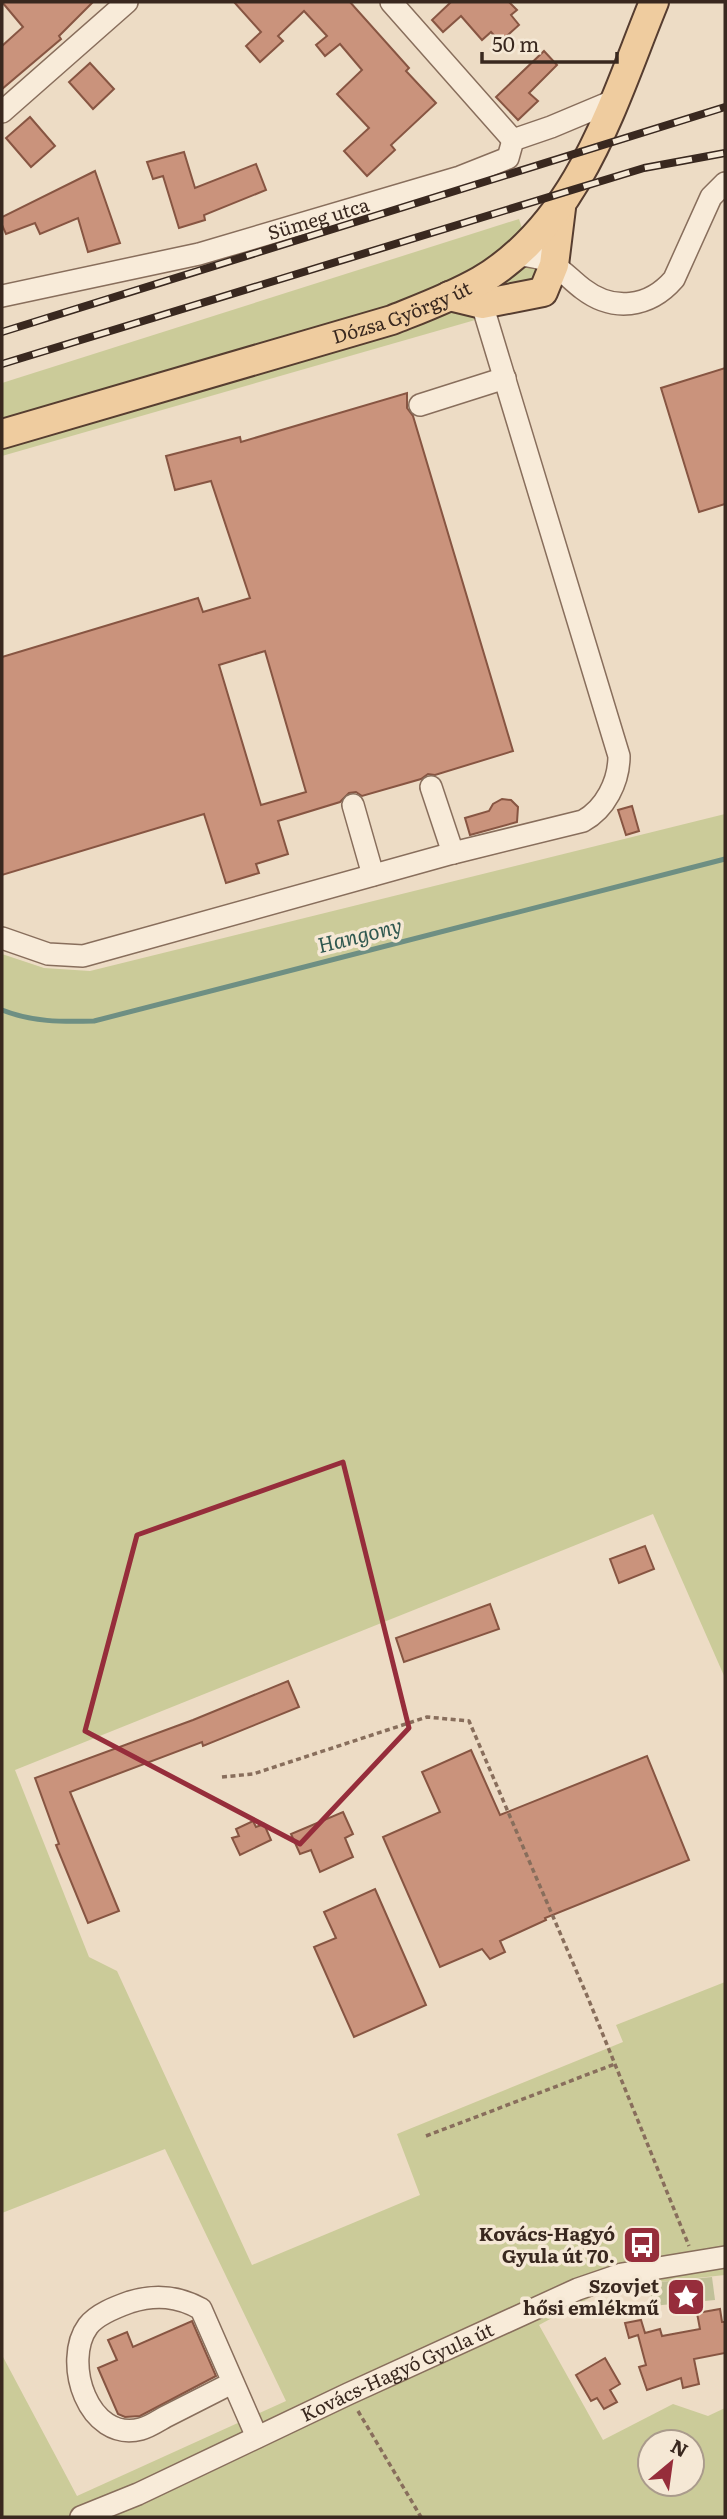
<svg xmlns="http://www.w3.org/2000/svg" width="727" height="2519" font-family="Literata,serif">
<rect width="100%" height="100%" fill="#eddcc5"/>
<!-- green -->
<g fill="#cbcb99" fill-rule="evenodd">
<polygon points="519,219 545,300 2,456 2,383"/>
<path d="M725 814V1678L653 1514 15 1770 89 1957 117 1971 252 2265 420 2195 397 2134 623 2042 616 2025 725 1982V2275L650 2283 595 2295 539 2325 603 2440 673 2404 708 2416 725 2408V2517H2V2355L77 2496 286 2401 165 2149 2 2213V954L44 968 90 971ZM650 2442H692V2484H650Z"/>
</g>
<!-- cemetery -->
<polygon fill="#c0c098" points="712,2277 715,2300 652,2306 650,2283"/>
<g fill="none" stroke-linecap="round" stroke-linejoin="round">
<!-- stream -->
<path stroke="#6e8f83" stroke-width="5" d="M2 1010C32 1022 61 1022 94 1021L725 859"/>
</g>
<!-- building -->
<g fill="#ca937c" stroke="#875542" stroke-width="2" fill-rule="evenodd">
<polygon points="2,2 93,2 59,36 61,39 2,89 2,46 23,27"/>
<polygon points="234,2 350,2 409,68 406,71 436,103 391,145 395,150 367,176 344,151 369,128 337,94 362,70 340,44 325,56 316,45 327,36 304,11 278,36 283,41 260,62 246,46 261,32"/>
<polygon points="448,2 509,2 517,10 511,15 519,25 500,42 491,32 482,40 461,16 443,32 432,20 450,3"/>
<polygon points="544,51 557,65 529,93 538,101 518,120 496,97"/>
<polygon points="90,63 114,89 93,109 69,82"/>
<polygon points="30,117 55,146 31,167 6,138"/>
<polygon points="184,152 195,188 256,164 266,190 204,215 205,220 179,228 163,176 153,179 147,162"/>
<polygon points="95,171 120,243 88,252 78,218 40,234 35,223 6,234 2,225 2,217"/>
<polygon points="725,368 725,504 699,512 661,388"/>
<path d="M407 393V408L413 416 513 751 435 775 428 774 421 779 362 796 356 792 349 793 340 802 278 821 288 854 256 864 259 873 226 883 204 814 2 875V657L198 598 203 612 250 598 211 481 175 490 166 456 240 437 241 442ZM265 651 306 792 261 805 219 665Z"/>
<polygon points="502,799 511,800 518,807 517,822 470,835 465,818 489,811 493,804"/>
<polygon points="632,806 639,831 626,835 618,810"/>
<polygon points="645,1546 654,1569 619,1583 610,1559"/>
<polygon points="490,1604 499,1629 404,1662 396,1638"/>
<polygon points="288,1681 299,1707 203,1746 202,1742 70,1792 119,1911 88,1923 56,1845 59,1844 35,1778 193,1720"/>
<polygon points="471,1750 500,1815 647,1756 689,1860 545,1918 546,1920 500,1941 505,1952 490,1959 482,1949 440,1967 383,1837 440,1812 422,1772"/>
<polygon points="343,1812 353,1834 345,1838 353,1857 320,1872 311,1850 300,1854 291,1834"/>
<polygon points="253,1821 256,1827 264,1824 271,1840 240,1855 232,1838 239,1836 236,1829"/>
<polygon points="375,1889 426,2005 354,2037 314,1947 336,1938 324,1912"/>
<polygon points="720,2309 722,2322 725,2322 725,2353 694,2359 699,2384 683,2388 681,2378 647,2390 639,2367 646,2365 638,2335 629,2338 625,2323 641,2320 645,2333 660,2329 662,2336 700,2329 697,2313"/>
<polygon points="192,2321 216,2376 140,2416 125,2417 118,2414 98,2368 117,2360 108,2340 127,2332 133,2347"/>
<polygon points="605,2358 620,2384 610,2390 617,2402 604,2409 597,2398 591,2401 576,2375"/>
</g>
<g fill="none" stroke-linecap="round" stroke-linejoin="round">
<!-- minor casing -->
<g stroke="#886e5c" stroke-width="24">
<g id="minor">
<polyline points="391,2 513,140"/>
<polyline points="2,112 127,2"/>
<path d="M516 255C527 256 538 256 548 262 561 268 571 280 583 289 613 312 649 308 674 279L711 197 725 183"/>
<path id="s1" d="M2 296 199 254 460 177 508 158 513 140 551 127 613 101"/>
<polyline points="420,405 505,378"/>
<polyline points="431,787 453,853"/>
<polyline points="353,805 373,875"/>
<path d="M2 938 48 954 83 956 453 853 583 821C605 809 619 782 619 756L482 304"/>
<path d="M232 2383C210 2394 187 2406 165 2417 158 2421 149 2427 141 2429 88 2443 62 2361 88 2326 97 2314 116 2307 130 2302 156 2294 178 2296 201 2309L257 2437"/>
<path id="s2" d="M81 2517 138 2494 348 2394 578 2289 622 2274 725 2257"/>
</g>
</g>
<!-- major casing -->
<g stroke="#563d30" stroke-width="32">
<g id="major">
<polyline points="449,296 482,304 543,292 554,265 561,208"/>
<path id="s3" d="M2 434 392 320C422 308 452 297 480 281 580 222 613 102 654 2"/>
</g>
</g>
<!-- path -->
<g stroke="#886e5c" stroke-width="3.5" stroke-dasharray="5 3.5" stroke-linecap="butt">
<polyline points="222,1777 253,1774 427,1717 469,1721 588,1998 689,2246"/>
<polyline points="426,2136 615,2064"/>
<polyline points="358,2411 421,2517"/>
</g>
<!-- minor -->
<use href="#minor" stroke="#f8ebd9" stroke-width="21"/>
<!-- major -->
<use href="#major" stroke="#efcc9f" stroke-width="28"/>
<!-- rail casing -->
<g stroke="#39281f" stroke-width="8">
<g id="rail">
<polyline points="2,332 725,107"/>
<polyline points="2,364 644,168 725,153"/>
</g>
</g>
<!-- rail -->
<use href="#rail" stroke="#f5e8d5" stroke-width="5" stroke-dasharray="16" stroke-linecap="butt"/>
</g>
<!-- marked area -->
<path fill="none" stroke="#962d3b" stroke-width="5" stroke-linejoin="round" d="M343 1462 409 1728 300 1844 85 1731 137 1535Z"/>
<!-- icons -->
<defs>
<g id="bus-square" transform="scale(2.0125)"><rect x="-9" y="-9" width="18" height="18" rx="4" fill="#962d3b" stroke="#f5e8d5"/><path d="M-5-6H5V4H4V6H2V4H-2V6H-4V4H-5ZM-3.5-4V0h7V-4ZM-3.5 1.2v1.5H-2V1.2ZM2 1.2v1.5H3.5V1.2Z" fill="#fff"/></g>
<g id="sight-square" transform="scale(2.0125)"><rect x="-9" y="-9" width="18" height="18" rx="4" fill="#962d3b" stroke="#f5e8d5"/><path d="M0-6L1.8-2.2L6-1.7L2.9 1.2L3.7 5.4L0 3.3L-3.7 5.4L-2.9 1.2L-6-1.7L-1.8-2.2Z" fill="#fff"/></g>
</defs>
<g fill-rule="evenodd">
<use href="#bus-square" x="642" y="2245"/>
<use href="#sight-square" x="686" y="2297"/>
</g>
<g text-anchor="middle" stroke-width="7" stroke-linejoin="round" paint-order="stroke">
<!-- street labels -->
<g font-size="19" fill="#39281f" stroke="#f5e8d5">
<text dy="7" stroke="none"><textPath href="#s1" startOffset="326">Sümeg utca</textPath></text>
<text dy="7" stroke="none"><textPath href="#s3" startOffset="418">Dózsa György út</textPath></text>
<text dy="7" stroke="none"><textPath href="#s2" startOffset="348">Kovács-Hagyó Gyula út</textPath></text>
</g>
<!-- poi labels -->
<g font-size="19" font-weight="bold" fill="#39281f" stroke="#f5e8d5" text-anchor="end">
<text x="615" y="2241">Kovács-Hagyó<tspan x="615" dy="22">Gyula út 70.</tspan></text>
<text x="659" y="2293">Szovjet<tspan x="659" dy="22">hősi emlékmű</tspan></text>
</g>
<!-- water labels -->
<g font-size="21" font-style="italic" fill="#2f5850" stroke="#f5e8d5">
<text transform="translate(360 936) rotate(-14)" y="7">Hangony</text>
</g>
</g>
<!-- border -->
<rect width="727" height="2519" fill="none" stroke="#39281f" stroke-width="7"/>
<!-- north arrow -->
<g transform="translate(671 2463) rotate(29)"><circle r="33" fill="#f5e8d5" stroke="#aa9b8c" stroke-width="2"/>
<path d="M0-5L12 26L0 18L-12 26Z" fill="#962d3b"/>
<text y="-10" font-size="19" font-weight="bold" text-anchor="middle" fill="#39281f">N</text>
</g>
<!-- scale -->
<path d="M482 52v10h135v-10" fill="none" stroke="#39281f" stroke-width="3.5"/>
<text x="492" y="52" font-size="21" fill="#39281f" stroke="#f5e8d5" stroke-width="5" paint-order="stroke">50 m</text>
</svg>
